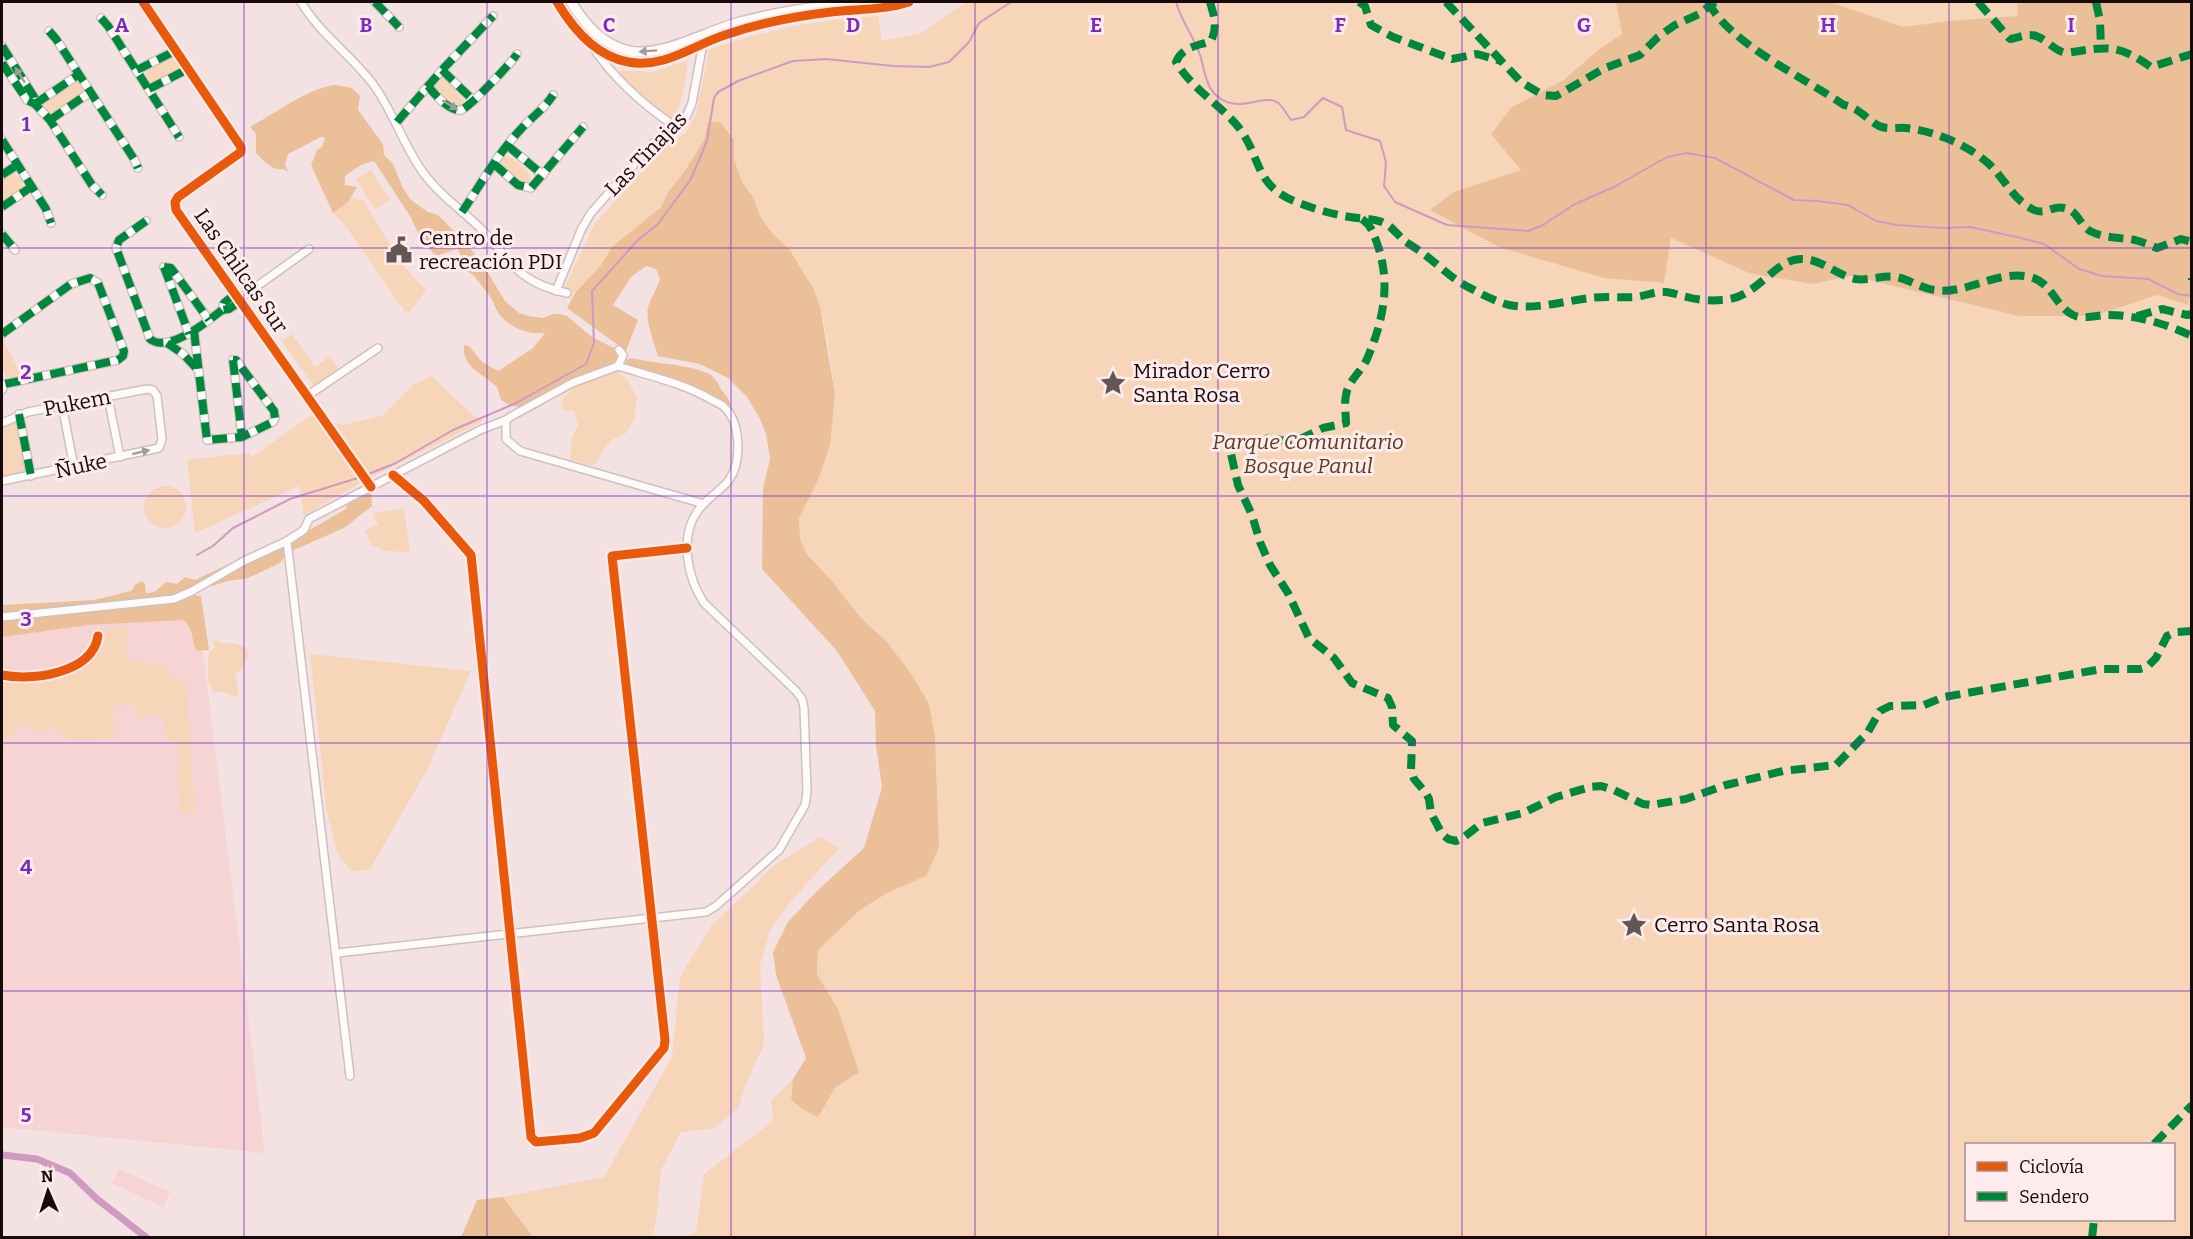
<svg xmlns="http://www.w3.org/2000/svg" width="2193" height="1239" font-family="Bitter,serif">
<rect width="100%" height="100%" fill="#f3e2e1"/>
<!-- built -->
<g fill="#f6d4d3">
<polygon points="197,605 265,1153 2,1127 2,627"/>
<polygon points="119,1169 170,1192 163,1207 112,1183"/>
</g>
<!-- green -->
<g fill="#f7d5b9" fill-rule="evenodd">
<path d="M966 2H2191V1237H687L696 1232 704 1174 773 1121 771 1101 793 1079 791 1100 818 1116 835 1088 859 1072 838 1009 817 974 818 950 860 910 889 892 926 876 937 799V770L929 704 912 675 888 643 861 618 831 580 807 553 800 539 799 518 818 480 835 394 828 343 820 306 788 249 773 234 761 218 753 197 742 182 734 159V140L706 131 704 140 684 172 668 192 658 210 613 246 601 265 575 293 564 289 594 225 660 151 685 133 696 115 709 50C765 30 819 19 878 16L882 41 919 34ZM1966 1144H2174V1220H1966Z"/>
<polygon points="171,57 179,61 180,70 155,83 148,81 146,74 149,69"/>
<path d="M688 60C685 80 685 101 672 118L651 103 618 73 620 70 653 72Z"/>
<polygon points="444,77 465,102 462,106 455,106 434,87 433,84 439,78"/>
<polygon points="75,81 82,83 86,91 55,114 48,112 42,102"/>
<path d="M505 156C515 157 532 172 531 183L525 184 502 166 500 164Z"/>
<polygon points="371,170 390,200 375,210 356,179"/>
<polygon points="11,174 21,178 23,188 2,203 2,180"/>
<polygon points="351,198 363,200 401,263 426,290 410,312 405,311 398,302 345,225 333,213 348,202"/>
<polygon points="292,334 315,367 330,356 339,369 314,386 282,341"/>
<polygon points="4,341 22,376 8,380 2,366 2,343"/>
<path d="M616 371 628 380 637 399 634 420 626 433 613 439 600 454 595 465H589L570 459 572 437 578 425 574 411H564L561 402C573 382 595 377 616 371Z"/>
<polygon points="431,376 474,416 483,421 370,478 335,423 342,425 382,416 413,385"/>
<polygon points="313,414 361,483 304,515 299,486 195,533 187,460 249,453 252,457"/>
<polygon points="15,419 26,470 22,474 2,478 2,427"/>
<circle cx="165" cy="507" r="21"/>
<polygon points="404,508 410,552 382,551 380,547 372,547 365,530 378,525 373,513"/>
<path d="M126 627 128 661 168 667 174 680 186 679 195 812 180 813 178 746 166 738 164 716 136 717 135 704 113 705 114 738 81 739 66 738 51 726 48 731 35 730 22 723 2 748V680C36 686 104 672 107 629Z"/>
<path d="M217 640 220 643C231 643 242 643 249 652L242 670 235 674 239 694 237 697 220 691 215 693C205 683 208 666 209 652L215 647 213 642Z"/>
<polygon points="310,654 471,671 428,768 370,869 353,872 338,855 327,813"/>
<polygon points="821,837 839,848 792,900 770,930 760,965 764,1044 746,1083 739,1107 714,1128 681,1132 661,1170 656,1223 652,1237 533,1237 503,1197 604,1177 672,1057 680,977 711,926 776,864"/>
</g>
<!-- forest -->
<g fill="#ebc099">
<polygon points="1616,2 1830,2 1903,27 1949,21 2018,16 2017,2 2191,2 2192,279 2188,305 2158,295 2093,316 2019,316 1852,276 1812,284 1749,273 1671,238 1664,283 1604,278 1499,247 1430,210 1454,192 1521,170 1491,134 1512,107 1564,80 1598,50 1622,34"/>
<path d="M336 85 352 88 360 96 358 110 383 144 384 155 393 164 403 188 411 200 428 212 438 215 465 242 482 263 505 301 519 313 529 316 543 318 552 314H560L567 316 592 337 614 348 620 356 617 364 556 388 541 398 520 407 509 405 501 400 497 387C485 375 461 367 464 345L469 346 482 362 498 371 533 348 545 333C529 335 510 328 499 314 495 308 493 300 488 294 483 288 479 281 473 275 471 273 467 272 465 270 460 264 463 255 457 249L439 255 434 254 421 239 410 216 374 161 361 165 345 176V185L357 187 348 202 333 213 311 165 317 150 322 147 325 138 321 137 288 154 285 164 288 172 284 169C272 171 265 162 256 153V134L250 127C274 114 310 87 336 85Z"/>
<path d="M708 122H720L734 140V159L742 182 753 197 761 218 773 234 789 249 813 288 820 306 835 394 830 445 818 480 799 518 800 539 807 554 831 580 861 618 888 643 912 675 929 704 935 737 939 847 926 876 889 892 860 910 818 950 817 974 838 1009 859 1072 835 1088 818 1117 804 1110 791 1100 793 1079 806 1058 776 975 773 952 788 922 817 891 864 848 882 787 876 745 875 711 837 651 762 569 763 489 770 459 766 434 760 419 747 397 728 378 700 364 658 356C654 343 645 320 648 307 651 298 657 288 660 279L656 269 646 266 631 277 613 305 638 320 626 351 567 308 575 293 601 265 613 246 660 208 668 192 684 172 704 140Z"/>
<path d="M632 358C654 364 688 364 707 373 715 376 718 384 722 391 728 398 733 402 729 412L698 389 638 376 626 370V360Z"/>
<path d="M361 490 371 492 372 506 344 528 287 553 280 563 248 578 228 581 212 586C200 582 195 585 185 594L201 596 209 650 197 651C190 640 196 634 184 620L88 625 2 637V605L94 600 131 591 136 584 142 581 145 584 146 593C155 594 160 587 166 582L177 584 185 577 195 580 290 535 299 536 346 509 349 497Z"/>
<polygon points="503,1197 533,1237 461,1237 477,1200"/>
</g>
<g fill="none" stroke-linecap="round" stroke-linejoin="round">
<!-- stream -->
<g stroke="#d099c1" stroke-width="2">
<path d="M1176 2C1181 20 1192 34 1199 52 1206 71 1204 93 1227 102 1247 109 1263 95 1277 102 1282 105 1287 115 1291 120L1304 117 1323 98 1342 107 1346 130 1380 141 1386 162 1384 186 1395 202 1447 225 1528 231 1543 225 1575 204 1616 186 1667 157 1687 153 1715 158 1794 200 1817 201 1848 205 1876 221 1897 225 1943 228 1970 227 2021 238 2044 244 2079 269 2102 276 2148 279 2178 294 2192 296"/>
<polyline points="366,475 396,463 453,430 516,403 586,364 594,343 592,291 638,240 658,224 691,179 707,141 714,98 718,92 738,81 793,61 826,59 893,66 929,67 949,62 969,42 979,23 1011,2"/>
<polyline points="197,555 213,546 233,528 290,499 361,477"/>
</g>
<!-- canal -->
<polyline stroke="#d099c1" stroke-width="7" points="2,1155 37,1159 70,1173 97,1199 147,1238"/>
<!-- minor casing -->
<g stroke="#cfc0bf" stroke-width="10">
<g id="minor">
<polyline points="143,2 241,147 241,152 178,197 175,202 176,210 371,487"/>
<path d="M301 2C320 34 351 55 373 84 392 110 402 141 420 168 437 194 463 210 484 232 499 247 510 267 528 278 540 286 553 290 567 293"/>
<polyline points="375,2 399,27"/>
<polyline points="101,18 108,26 179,137"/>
<polyline points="49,31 56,39 134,159 138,168"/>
<polyline points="2,46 34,97 35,104"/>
<path d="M592 46C614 79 643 105 676 127"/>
<polyline points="2,63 27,100 35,104 50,120 92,185 102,195"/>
<polyline points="137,70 175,51"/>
<polyline points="442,70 474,101"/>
<path d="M428 86C435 95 450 112 461 110 468 109 512 62 517 54"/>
<polyline points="149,89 188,69"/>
<polyline points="35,104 78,75"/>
<polyline points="50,120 89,93"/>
<polyline points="397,122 442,70 493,16"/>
<polyline points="2,140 46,209 51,223"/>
<polyline points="508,146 543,175"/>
<polyline points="494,164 518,185 531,188 583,127"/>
<polyline points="2,175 17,165"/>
<polyline points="2,207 31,187"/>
<path d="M462 212C481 184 498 153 521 129 532 117 544 109 553 95"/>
<path d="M146 221 119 240 116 248 150 339C168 354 208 321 222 310"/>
<polyline points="2,234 15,250"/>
<polyline points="164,267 189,334"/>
<polyline points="164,267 171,268 209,320"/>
<polyline points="556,291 582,228 591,213 652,144 676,127 687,115 692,103 703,43"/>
<polyline points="235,294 224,303 222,310 229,309 241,301"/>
<polyline points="239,299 309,249"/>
<polyline points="194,331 207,440 242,437 273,422 275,418 274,411 236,360 233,360"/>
<polyline points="2,334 71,284 90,278 98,283 124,351 123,356 118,360 5,384 2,390"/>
<polyline points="167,343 183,354 198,370"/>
<polyline points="619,350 623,355 618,366 572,383 510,417 506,420 506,439 520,451 704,504"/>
<polyline points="233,360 242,437"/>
<polyline points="307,396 378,348"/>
<polyline points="108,397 120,457"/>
<polyline points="62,405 74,467"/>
<polyline points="19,414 31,476"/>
<polyline points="2,423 28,412 147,389 153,390 157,396 162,439 159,448 2,481"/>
<polyline points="393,475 424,501 471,555 531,1137 536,1142 580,1138 594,1133 664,1048 665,1040 612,556 687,548"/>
<polyline points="287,541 350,1076"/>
<polyline points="2,617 174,599 192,591 244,561 287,541 304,530 309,519 480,430 506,420"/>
<path d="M2 675C31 681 92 674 98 636"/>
<path d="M337 953 706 912 716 906 779 850 805 805 807 792 804 708 802 699 796 691 704 603C688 579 679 538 697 512 705 499 720 492 729 480 742 462 741 422 724 407 721 404 716 402 712 400 683 383 650 376 618 366"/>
</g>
</g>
<!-- tertiary casing -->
<g stroke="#cfc0bf" stroke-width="12">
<g id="tertiary">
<path d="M557 2C573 29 595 56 628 62 666 69 694 44 728 34 761 23 797 16 831 12 858 9 884 10 909 2"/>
<path d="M571 2C585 24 602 45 629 51 663 58 709 29 744 21 787 10 830 4 875 2"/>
</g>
</g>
<!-- minor -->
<use href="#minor" stroke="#fdfbfa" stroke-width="7"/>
<!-- tertiary -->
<use href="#tertiary" stroke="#fdfbfa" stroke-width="9"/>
<!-- quiet -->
<g stroke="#00873e" stroke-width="8" stroke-dasharray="15 8" stroke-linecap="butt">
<polyline points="375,2 399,27"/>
<path d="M1210 2C1214 16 1218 27 1211 41 1197 46 1182 47 1176 62 1192 89 1221 105 1240 129 1261 158 1255 185 1294 201 1311 208 1331 214 1350 217 1361 219 1374 218 1384 223 1393 227 1398 236 1406 242 1412 246 1419 250 1425 255 1440 266 1454 281 1472 289 1483 295 1497 302 1509 305 1535 310 1564 301 1590 298 1605 296 1621 298 1636 297 1644 296 1651 293 1659 292 1669 291 1677 295 1687 297 1697 300 1711 301 1722 300 1758 299 1774 258 1802 259 1822 259 1836 275 1855 279 1869 281 1882 275 1896 277 1909 279 1920 288 1934 290 1965 295 1993 272 2025 276 2052 279 2054 306 2073 315 2084 320 2097 315 2108 315 2137 315 2166 324 2192 336"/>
<polyline points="1359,2 1365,6 1371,25 1393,37 1452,59 1477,54 1501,61"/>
<polyline points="1446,2 1521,82 1543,95 1556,96 1605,68 1640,55 1658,37 1675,25 1699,14 1715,2"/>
<path d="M1708 2C1730 44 1805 78 1844 105 1860 108 1866 119 1879 126 1888 130 1897 127 1906 128 1935 131 1968 145 1989 164 2005 179 2013 200 2034 210 2045 215 2054 205 2064 208 2079 211 2079 225 2090 231 2106 239 2120 237 2135 240 2142 242 2150 245 2157 248L2181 239 2192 242"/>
<path d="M1978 2 2010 39C2016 38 2024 35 2030 35 2044 35 2053 51 2066 53 2106 47 2117 43 2151 67L2192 54"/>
<polyline points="2096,2 2100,21 2101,48"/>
<polyline points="101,18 108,26 179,137"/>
<polyline points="49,31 56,39 134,159 138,168"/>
<polyline points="2,46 34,97 35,104"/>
<polyline points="2,63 27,100 35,104 50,120 92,185 102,195"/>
<polyline points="137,70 175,51"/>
<polyline points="442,70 474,101"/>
<path d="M428 86C435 95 450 112 461 110 468 109 512 62 517 54"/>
<polyline points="149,89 188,69"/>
<polyline points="35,104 78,75"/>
<polyline points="50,120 89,93"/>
<polyline points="397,122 442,70 493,16"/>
<polyline points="2,140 46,209 51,223"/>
<polyline points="508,146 543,175"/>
<polyline points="494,164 518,185 531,188 583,127"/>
<polyline points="2,175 17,165"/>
<polyline points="2,207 31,187"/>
<path d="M462 212C481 184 498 153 521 129 532 117 544 109 553 95"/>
<path d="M1362 219C1372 226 1374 235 1378 246 1391 285 1383 322 1367 359 1361 372 1348 381 1346 395 1344 404 1346 414 1346 423L1323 428 1300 439 1285 441 1270 437 1255 445 1240 443 1231 454 1238 485 1252 515 1260 542 1270 565 1288 593 1309 638 1334 658 1352 683 1388 698 1392 707 1393 725 1412 741 1411 770 1414 779 1426 793 1429 799 1431 813 1442 834 1448 839 1456 841 1463 838 1482 823 1523 813 1556 797 1590 787 1601 786 1614 790 1643 804 1651 805 1686 799 1726 785 1783 771 1836 765 1868 732 1880 711 1890 706 1924 705 1944 697 2102 669H2140L2147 667 2156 658 2167 636 2176 632 2192 631"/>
<path d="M146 221 119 240 116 248 150 339C168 354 208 321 222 310"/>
<polyline points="2,234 15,250"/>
<polyline points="164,267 189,334"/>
<polyline points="164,267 171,268 209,320"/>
<polyline points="2192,278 2192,280"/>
<polyline points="235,294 224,303 222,310 229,309 241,301"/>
<polyline points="2137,316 2162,309 2187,315 2192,314"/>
<polyline points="194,331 207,440 242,437 273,422 275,418 274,411 236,360 233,360"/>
<polyline points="2,334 71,284 90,278 98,283 124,351 123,356 118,360 5,384 2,390"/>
<polyline points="167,343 183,354 198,370"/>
<polyline points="233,360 242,437"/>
<polyline points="19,414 31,476"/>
<polyline points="2154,1144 2192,1105"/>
<polyline points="2092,1238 2094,1220"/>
</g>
<!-- cycleway casing -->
<g stroke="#fdeceb" stroke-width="13">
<g id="cycleway">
<polyline points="143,2 241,147 241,152 178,197 175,202 176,210 371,487"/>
<path d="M557 2C573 29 595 56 628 62 666 69 694 44 728 34 761 23 797 16 831 12 858 9 884 10 909 2"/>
<polyline points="393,475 424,501 471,555 531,1137 536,1142 580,1138 594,1133 664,1048 665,1040 612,556 687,548"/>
<path d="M2 675C31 681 92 674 98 636"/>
</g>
</g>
<!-- cycleway -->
<use href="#cycleway" stroke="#e8590c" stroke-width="9"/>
</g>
<!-- one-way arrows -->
<defs><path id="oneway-solid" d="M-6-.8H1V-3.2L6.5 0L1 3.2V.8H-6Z" transform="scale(1.5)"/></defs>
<g fill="#a19b9a">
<use href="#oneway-solid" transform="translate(648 51) rotate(176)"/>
<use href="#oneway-solid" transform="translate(20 75) rotate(-123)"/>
<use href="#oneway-solid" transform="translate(450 105) rotate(32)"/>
<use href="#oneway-solid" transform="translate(141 452) rotate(-14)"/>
</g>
<!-- grid -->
<path fill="none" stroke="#7b2cbf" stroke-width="1.5" stroke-opacity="0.55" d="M244 2V1238M487 2V1238M731 2V1238M975 2V1238M1218 2V1238M1462 2V1238M1706 2V1238M1949 2V1238M2 248H2192M2 496H2192M2 743H2192M2 991H2192"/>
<!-- icons -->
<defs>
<g id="civic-bare" transform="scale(2.07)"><path d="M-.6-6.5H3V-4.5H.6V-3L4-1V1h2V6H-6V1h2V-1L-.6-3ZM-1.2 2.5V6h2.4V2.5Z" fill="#645655" stroke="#fdeceb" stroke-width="2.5" paint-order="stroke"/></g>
<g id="sight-bare" transform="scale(2.07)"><path d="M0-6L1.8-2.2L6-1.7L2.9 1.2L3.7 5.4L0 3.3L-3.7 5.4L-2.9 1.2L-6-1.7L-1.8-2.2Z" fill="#645655" stroke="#fdeceb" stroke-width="2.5" paint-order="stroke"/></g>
</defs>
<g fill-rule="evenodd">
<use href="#civic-bare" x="399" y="250"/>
<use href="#sight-bare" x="1113" y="383"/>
<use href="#sight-bare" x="1634" y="925"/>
</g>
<g text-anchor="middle" stroke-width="6" stroke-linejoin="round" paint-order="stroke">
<!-- street labels -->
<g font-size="21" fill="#170a0a" stroke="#fdeceb">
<text transform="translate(646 154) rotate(-46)" y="7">Las Tinajas</text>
<text transform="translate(241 271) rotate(55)" y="7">Las Chilcas Sur</text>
<text transform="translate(77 403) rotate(-11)" y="7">Pukem</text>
<text transform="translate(81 466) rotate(-12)" y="7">Ñuke</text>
</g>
<!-- poi labels -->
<g font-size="21" fill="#170a0a" stroke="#fdeceb" text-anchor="start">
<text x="419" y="245">Centro de<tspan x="419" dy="24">recreación PDI</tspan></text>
<text x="1133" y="378">Mirador Cerro<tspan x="1133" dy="24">Santa Rosa</tspan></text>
<text x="1654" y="932">Cerro Santa Rosa</text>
</g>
<!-- park labels -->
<g font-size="21" font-style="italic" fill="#593d20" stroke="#fdeceb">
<text x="1308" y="449">Parque Comunitario<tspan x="1308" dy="24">Bosque Panul</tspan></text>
</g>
</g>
<g font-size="20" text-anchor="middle" font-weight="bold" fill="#7b2cbf" stroke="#fdeceb" stroke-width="6" stroke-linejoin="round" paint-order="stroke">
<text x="122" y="32">A</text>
<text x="366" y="32">B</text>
<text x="609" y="32">C</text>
<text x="853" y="32">D</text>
<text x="1096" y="32">E</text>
<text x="1340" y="32">F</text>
<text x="1584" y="32">G</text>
<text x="1828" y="32">H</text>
<text x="2071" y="32">I</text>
<text x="26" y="131">1</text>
<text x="26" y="379">2</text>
<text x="26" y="626">3</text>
<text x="26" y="874">4</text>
<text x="26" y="1122">5</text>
</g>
<!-- border -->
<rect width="2193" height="1239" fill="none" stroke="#170a0a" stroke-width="6"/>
<!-- legend -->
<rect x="1965" y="1143" width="210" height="78" fill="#fdeceb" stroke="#a19291" stroke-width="1.5"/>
<rect x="1977" y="1162" width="30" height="9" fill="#e8590c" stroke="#a19291" stroke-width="1.5"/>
<text x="2019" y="1173" font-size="18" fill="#170a0a">Ciclovía</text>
<rect x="1977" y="1192" width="30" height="9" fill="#00873e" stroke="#a19291" stroke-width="1.5"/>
<text x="2019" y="1203" font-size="18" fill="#170a0a">Sendero</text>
<!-- north arrow -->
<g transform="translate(48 1191) rotate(357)" stroke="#fdeceb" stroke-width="4.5" paint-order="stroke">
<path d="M0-4.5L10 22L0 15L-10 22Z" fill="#170a0a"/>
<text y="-9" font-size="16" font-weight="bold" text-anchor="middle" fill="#170a0a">N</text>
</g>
</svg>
